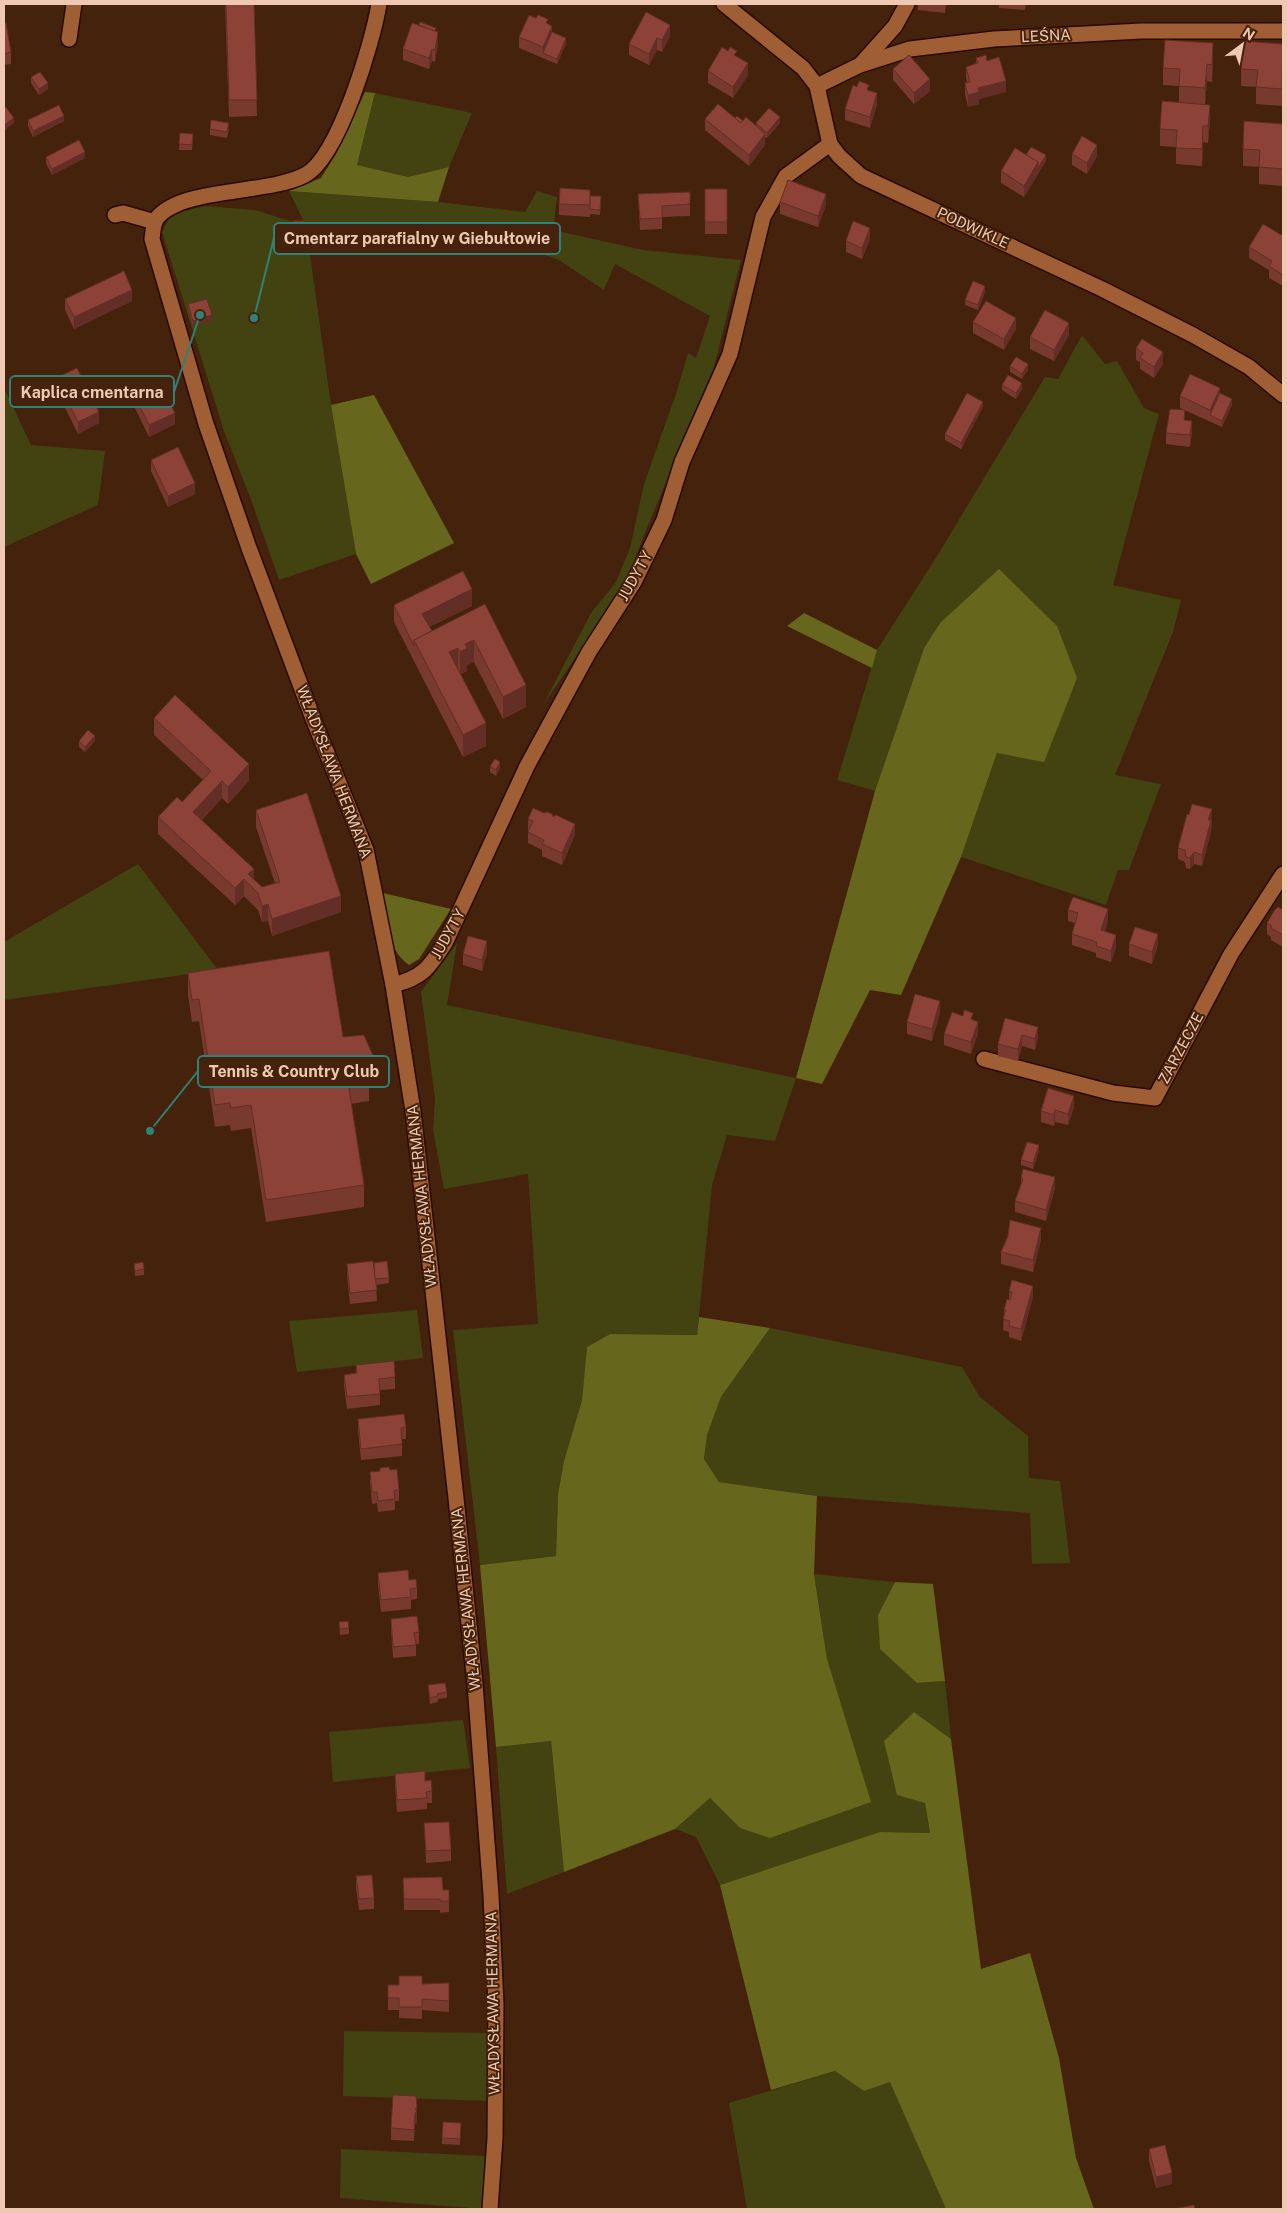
<svg xmlns="http://www.w3.org/2000/svg" width="1287" height="2213" font-family="'Public Sans',sans-serif">
<rect width="100%" height="100%" fill="#44220c"/>
<!-- green -->
<g fill="#424311">
<polygon points="375,93 472,113 449,167 408,177 357,165"/>
<polygon points="289,191 438,202 525,212 537,191 557,197 553,230 643,250 741,260 714,367 644,535 626,584 543,705 591,613 616,582 630,548 644,484 677,391 688,353 696,358 710,316 615,264 604,290 559,260 513,243 463,235 383,236 306,226 331,405 356,554 279,580 252,502 224,431 162,232 171,214 205,206 255,210 306,226"/>
<polygon points="1082,335 1105,364 1117,361 1144,408 1159,414 1113,585 1181,600 1173,632 1115,775 1161,784 1129,870 1118,870 1106,905 961,857 997,753 940,623 924,648 875,791 837,780 877,650 937,556 1045,377 1058,379"/>
<polygon points="4,388 31,445 105,451 98,505 4,547"/>
<polygon points="138,864 218,970 4,1000 4,942"/>
<polygon points="457,943 447,1005 796,1078 775,1141 727,1135 712,1185 697,1335 610,1334 587,1347 582,1400 564,1461 558,1494 556,1556 480,1565 453,1330 538,1324 528,1174 444,1189 433,1130 435,1099 421,992"/>
<polygon points="417,1310 423,1358 297,1372 289,1321"/>
<polygon points="770,1328 962,1367 980,1397 1028,1436 1029,1478 1060,1481 1070,1563 1032,1564 1030,1513 818,1496 718,1482 704,1459 707,1435 721,1397"/>
<polygon points="814,1574 895,1582 878,1615 917,1683 945,1681 951,1739 914,1712 925,1803 930,1833 880,1832 720,1885 696,1837 675,1829 710,1798 740,1828 827,1659"/>
<polygon points="463,1720 470,1768 333,1782 329,1732"/>
<polygon points="551,1741 564,1872 507,1894 496,1747"/>
<polygon points="344,2031 488,2033 489,2101 343,2096"/>
<polygon points="836,2071 864,2091 890,2081 946,2209 747,2209 729,2103"/>
<polygon points="341,2149 486,2156 484,2209 340,2198"/>
</g>
<!-- forest -->
<g fill="#66671c">
<polygon points="365,92 375,93 357,165 408,177 449,167 438,202 289,191 321,178 336,154"/>
<polygon points="374,395 454,543 371,584 356,554 331,405"/>
<polygon points="999,569 1057,626 1077,678 1044,762 997,753 961,857 901,995 870,990 822,1084 796,1078 875,791 924,648 940,623"/>
<polygon points="804,613 877,650 872,668 787,626"/>
<path d="M383 893 451 909 419 959 409 965C385 948 387 919 383 893Z"/>
<polygon points="699,1317 770,1328 721,1397 707,1435 704,1459 719,1482 817,1496 814,1574 827,1659 871,1802 770,1838 740,1828 710,1798 675,1829 564,1872 551,1741 496,1747 480,1565 556,1556 558,1494 564,1461 582,1400 587,1347 610,1334 697,1335"/>
<polygon points="895,1582 933,1584 945,1681 917,1683 880,1649 878,1615"/>
<polygon points="914,1712 951,1739 981,1969 1030,1953 1059,2058 1076,2158 1094,2209 946,2209 890,2082 864,2091 835,2071 771,2090 720,1885 880,1832 930,1833 925,1803 897,1795 884,1741"/>
</g>
<g fill="none" stroke-linecap="round" stroke-linejoin="round">
<!-- minor casing -->
<g stroke="#290900" stroke-width="18">
<g id="minor">
<path d="M379 4C373 41 339 157 305 175 266 195 182 187 157 218 153 223 153 233 152 239L206 424 249 548 314 721 366 850 393 985 413 1111 456 1498 475 1684 491 1895 496 2005 495 2138 490 2209"/>
<polyline points="724,4 803,68 817,86 830,144 839,156 861,176 1102,289 1193,335 1249,367 1283,395"/>
<polyline points="69,39 74,4"/>
<polyline points="861,64 895,26 907,4"/>
<polyline points="817,86 860,65 910,49 994,39 1141,31 1283,31"/>
<polyline points="115,215 123,213 155,222"/>
<path d="M393 985C422 978 429 968 445 943L527 766 589 652 634 582 664 520 682 462 730 354 763 217 786 176 830 144"/>
<polyline points="984,1059 1113,1093 1155,1098 1231,954 1283,874"/>
</g>
</g>
<!-- minor -->
<use href="#minor" stroke="#a05e35" stroke-width="15"/>
</g>
<!-- wall -->
<g fill="#78392f">
<polygon points="225,4 254,4 257,116 229,117"/>
<polygon points="918,4 946,4 945,13 918,10"/>
<polygon points="999,4 1026,4 1025,10 999,8"/>
<rect x="1060" y="4" width="25" height="1"/>
<polygon points="4,24 11,52 11,64 4,65"/>
<polygon points="548,24 552,32 566,44 557,64 519,48 519,37"/>
<polygon points="436,31 438,43 435,62 432,61 429,69 403,60 403,49"/>
<polygon points="670,36 662,52 657,50 649,65 629,55 629,44"/>
<polygon points="1283,44 1282,106 1256,104 1256,87 1241,86 1241,69"/>
<polygon points="737,57 748,75 733,98 708,83 708,71"/>
<polygon points="976,58 987,61 1006,92 979,99 979,104 968,107 965,94 965,83 967,82 966,78 966,67 976,64"/>
<polygon points="1213,60 1212,82 1207,81 1205,104 1210,121 1208,143 1203,142 1202,166 1176,164 1176,147 1160,146 1160,129 1179,102 1179,86 1163,85 1163,68"/>
<polygon points="893,69 930,91 914,104 893,80"/>
<polygon points="31,77 48,89 39,95 31,83"/>
<polygon points="869,90 877,104 870,128 845,120 845,109"/>
<polygon points="735,118 756,126 756,123 780,123 767,138 765,137 765,145 749,166 705,130 705,119"/>
<polygon points="28,120 64,121 33,137 28,126"/>
<polygon points="1283,124 1283,186 1259,184 1259,167 1243,166 1243,149"/>
<polygon points="210,129 229,129 227,138 210,135"/>
<polygon points="180,133 193,134 192,150 179,150"/>
<polygon points="1072,154 1097,156 1087,174 1072,165"/>
<polygon points="1026,155 1046,161 1024,197 1001,183 1001,171"/>
<polygon points="46,157 85,158 52,175 46,163"/>
<rect x="705" y="189" width="22" height="45"/>
<polygon points="690,192 690,216 662,217 662,229 640,230 638,194"/>
<polygon points="590,196 601,196 600,215 590,214 590,217 559,215 559,204"/>
<polygon points="780,202 826,205 818,227 780,214"/>
<rect x="293" y="221" width="12" height="13"/>
<polygon points="1283,236 1283,286 1269,278 1269,270 1249,258 1249,247"/>
<polygon points="870,239 862,259 846,252 846,241"/>
<polygon points="985,292 978,310 965,305 965,300"/>
<polygon points="65,299 132,301 74,329 65,310"/>
<polygon points="188,304 212,321 193,326 188,310"/>
<polygon points="973,322 1016,329 1004,350 973,333"/>
<polygon points="1069,335 1054,361 1030,349 1030,337"/>
<polygon points="1136,348 1163,364 1154,378 1140,369 1140,362 1136,360"/>
<polygon points="1010,366 1028,370 1022,379 1010,372"/>
<polygon points="56,378 99,423 78,434 56,390"/>
<polygon points="1002,385 1022,389 1016,399 1002,390"/>
<polygon points="1220,393 1232,405 1222,427 1180,408 1180,396"/>
<polygon points="134,395 175,424 149,437 134,406"/>
<polygon points="983,407 961,449 945,440 945,434"/>
<polygon points="1185,420 1192,432 1190,447 1166,444 1166,433"/>
<polygon points="151,460 195,494 168,507 151,471"/>
<polygon points="485,604 526,707 503,719 474,662 467,665 467,671 461,674 486,746 463,757 394,622 394,605 472,606 429,627 432,631"/>
<polygon points="154,718 249,781 228,804 222,798 202,820 254,880 262,887 275,883 256,827 256,810 341,912 272,936 268,921 262,922 258,910 244,896 235,905 158,834 158,817 182,802 203,780 154,735"/>
<polygon points="79,741 95,741 85,752 79,747"/>
<polygon points="490,766 500,768 496,776 490,772"/>
<polygon points="553,817 575,835 562,865 542,856 542,850 528,843 528,819"/>
<polygon points="1212,820 1211,832 1202,866 1194,864 1190,869 1186,868 1185,862 1178,859 1178,848"/>
<polygon points="1283,909 1283,947 1271,940 1271,937 1267,934 1267,923"/>
<polygon points="1068,910 1108,920 1105,931 1116,947 1111,962 1096,957 1096,953 1072,945 1072,934 1075,923 1068,921"/>
<polygon points="1129,944 1158,945 1152,964 1129,956"/>
<polygon points="487,953 482,971 463,965 463,954"/>
<polygon points="188,973 343,1037 374,1080 369,1081 369,1101 351,1104 364,1185 364,1207 266,1222 251,1128 231,1131 230,1125 215,1127 199,1021 192,1022 188,995"/>
<polygon points="940,1012 932,1041 907,1034 907,1022"/>
<polygon points="1005,1018 1038,1038 1035,1050 1022,1046 1018,1061 998,1056 998,1044"/>
<polygon points="973,1020 978,1033 971,1054 944,1045 944,1034"/>
<polygon points="1074,1107 1068,1125 1055,1122 1054,1126 1041,1122 1041,1111"/>
<polygon points="1039,1151 1033,1169 1021,1165 1021,1160"/>
<polygon points="1021,1178 1055,1188 1046,1221 1015,1212 1015,1201 1021,1185"/>
<polygon points="1041,1240 1033,1272 1001,1264 1001,1252"/>
<polygon points="374,1263 389,1278 389,1283 376,1285 377,1301 350,1304 347,1276 347,1264"/>
<polygon points="134,1264 144,1269 144,1275 135,1276"/>
<polygon points="1009,1291 1033,1297 1021,1341 1009,1337 1009,1332 1003,1330 1004,1310 1009,1300"/>
<polygon points="356,1365 395,1377 395,1389 380,1390 380,1405 347,1409 344,1386 344,1375 356,1373"/>
<polygon points="358,1419 406,1427 406,1439 402,1439 402,1456 361,1460 358,1431"/>
<polygon points="390,1470 399,1490 399,1501 395,1501 395,1510 378,1512 377,1503 372,1504 370,1483 370,1472"/>
<polygon points="378,1573 409,1580 417,1588 417,1599 411,1600 411,1609 381,1612 378,1585"/>
<polygon points="391,1619 419,1632 419,1644 416,1644 416,1656 393,1658 391,1630"/>
<polygon points="339,1622 349,1628 349,1634 340,1635"/>
<polygon points="428,1685 447,1692 447,1698 438,1699 438,1702 430,1704"/>
<polygon points="395,1774 425,1781 432,1791 432,1803 427,1803 427,1809 397,1812 395,1785"/>
<polygon points="424,1823 451,1850 451,1861 426,1863"/>
<polygon points="356,1876 374,1898 374,1909 359,1910 356,1887"/>
<polygon points="403,1878 443,1890 449,1890 449,1912 440,1913 440,1910 404,1910"/>
<polygon points="449,1983 449,2012 422,2010 422,2019 399,2018 399,2010 388,2010 388,1985"/>
<polygon points="417,2107 417,2123 415,2124 414,2141 391,2140 391,2128"/>
<polygon points="461,2123 460,2145 442,2144 442,2138"/>
<polygon points="1149,2149 1172,2184 1156,2188 1149,2161"/>
</g>
<!-- shaded-wall -->
<g fill="#622e26">
<polygon points="670,25 670,36 662,52 662,40"/>
<polygon points="552,26 552,38 543,53 543,47"/>
<polygon points="438,32 438,43 435,62 435,50"/>
<polygon points="566,38 566,44 557,64 557,59"/>
<polygon points="657,38 657,50 649,65 649,54"/>
<polygon points="1213,43 1213,60 1212,82 1212,65"/>
<polygon points="432,49 432,61 429,69 429,58"/>
<polygon points="748,63 748,75 733,98 733,87"/>
<polygon points="1207,64 1207,81 1205,105 1205,88"/>
<polygon points="1283,77 1283,94 1282,106 1282,89"/>
<polygon points="930,79 930,91 914,104 914,93"/>
<polygon points="1006,81 1006,92 979,99 979,104 968,107 968,95 978,88"/>
<polygon points="48,83 48,89 39,95 39,89"/>
<polygon points="877,93 877,104 870,128 870,117"/>
<polygon points="1210,105 1210,121 1208,143 1208,126"/>
<polygon points="64,116 64,121 33,137 33,131"/>
<polygon points="780,117 780,123 767,138 767,133"/>
<polygon points="14,118 14,123 4,131 4,125"/>
<polygon points="1203,126 1203,142 1202,166 1202,149"/>
<polygon points="765,134 765,145 749,166 749,155"/>
<polygon points="1097,145 1097,156 1087,174 1087,163"/>
<polygon points="85,152 85,158 52,175 52,169"/>
<polygon points="1046,155 1046,161 1024,197 1024,186 1038,162"/>
<polygon points="826,194 826,205 818,227 818,216"/>
<polygon points="870,228 870,239 862,259 862,248"/>
<polygon points="985,286 985,292 978,310 978,305"/>
<polygon points="132,290 132,301 74,329 74,317"/>
<polygon points="212,315 212,321 193,326 193,321"/>
<polygon points="1016,318 1016,329 1004,350 1004,339"/>
<polygon points="1069,323 1069,335 1054,361 1054,350"/>
<polygon points="1163,352 1163,364 1154,378 1154,367"/>
<polygon points="1028,364 1028,370 1022,379 1022,374"/>
<polygon points="1022,383 1022,389 1016,399 1016,393"/>
<polygon points="1220,388 1220,399 1210,415 1210,410"/>
<polygon points="1232,399 1232,405 1222,427 1222,421"/>
<polygon points="983,402 983,407 961,449 961,443"/>
<polygon points="99,412 99,423 78,434 78,422"/>
<polygon points="175,413 175,424 149,437 149,425"/>
<polygon points="1192,421 1192,432 1190,447 1190,435"/>
<polygon points="195,483 195,494 168,507 168,496"/>
<polygon points="472,589 472,606 422,630 422,614"/>
<polygon points="474,640 474,662 467,665 467,671 460,674 460,652 465,644"/>
<polygon points="458,648 458,670 449,652"/>
<polygon points="526,685 526,707 503,719 503,697"/>
<polygon points="486,723 486,746 463,757 463,735"/>
<polygon points="95,736 95,741 85,752 85,747"/>
<polygon points="500,762 500,768 496,776 496,770"/>
<polygon points="249,764 249,781 228,804 228,787"/>
<polygon points="222,781 222,798 193,829 193,812"/>
<polygon points="1212,809 1211,832 1202,866 1202,855 1208,820"/>
<polygon points="575,824 575,835 562,865 562,853"/>
<polygon points="1194,852 1194,864 1190,869 1190,858"/>
<polygon points="254,869 254,886 248,874"/>
<polygon points="244,879 244,896 235,905 235,888"/>
<polygon points="341,896 341,912 272,936 272,919"/>
<polygon points="268,904 268,921 262,922 262,906"/>
<polygon points="1108,909 1108,920 1101,941 1101,930"/>
<polygon points="1158,934 1158,945 1152,964 1152,952"/>
<polygon points="1116,935 1116,947 1111,962 1111,951"/>
<polygon points="487,941 487,953 482,971 482,960"/>
<polygon points="940,1001 940,1012 932,1041 932,1029"/>
<polygon points="978,1022 978,1033 971,1054 971,1042"/>
<polygon points="1038,1027 1038,1038 1035,1050 1035,1039"/>
<polygon points="1022,1035 1022,1046 1018,1061 1018,1049"/>
<polygon points="374,1058 374,1080 369,1081 366,1060"/>
<polygon points="1074,1096 1074,1107 1068,1125 1068,1114"/>
<polygon points="1055,1110 1055,1122 1054,1126 1054,1115"/>
<polygon points="1039,1145 1039,1151 1033,1169 1033,1163"/>
<polygon points="1055,1177 1055,1188 1046,1221 1046,1210"/>
<polygon points="1041,1228 1041,1240 1033,1272 1033,1260"/>
<polygon points="1033,1286 1033,1297 1021,1341 1021,1329"/>
<polygon points="417,2107 417,2123 415,2124 414,2141 415,2109"/>
<polygon points="1172,2173 1172,2184 1156,2188 1156,2177"/>
</g>
<!-- building -->
<g fill="#8c4237" stroke="#622e26">
<polygon points="226,4 254,4 257,100 229,100"/>
<polygon points="646,12 670,25 662,40 657,38 649,54 629,44"/>
<polygon points="529,15 536,18 538,15 548,19 546,23 552,26 543,47 519,37"/>
<polygon points="420,22 436,28 435,31 419,25"/>
<polygon points="6,23 11,52 4,54 4,24"/>
<polygon points="412,23 438,32 435,50 432,49 429,58 403,49"/>
<polygon points="552,32 566,38 557,59 543,53"/>
<polygon points="1165,40 1213,43 1212,65 1207,64 1205,88 1179,86 1180,69 1163,68"/>
<polygon points="1242,41 1283,44 1282,89 1256,87 1258,70 1241,69"/>
<polygon points="722,47 728,51 730,47 737,51 734,55 748,63 733,87 708,71"/>
<polygon points="909,55 930,79 914,93 893,69"/>
<polygon points="986,55 987,61 999,57 1006,81 978,88 979,92 968,95 965,83 970,82 966,67 978,63 976,58"/>
<polygon points="40,72 48,83 39,89 31,77"/>
<polygon points="859,81 869,85 867,90 877,93 870,117 845,109 853,85 857,87"/>
<polygon points="1162,101 1210,105 1208,126 1203,126 1202,149 1176,148 1177,130 1160,129"/>
<polygon points="718,104 741,123 746,117 765,134 749,155 705,119"/>
<polygon points="4,105 14,118 4,125"/>
<polygon points="59,105 64,116 33,131 28,120"/>
<polygon points="769,108 780,117 767,133 756,123"/>
<polygon points="737,116 743,121 741,123 735,118"/>
<polygon points="211,120 229,123 227,132 210,129"/>
<polygon points="1244,121 1283,124 1283,169 1259,167 1260,150 1243,149"/>
<polygon points="180,133 193,134 192,145 179,144"/>
<polygon points="1082,136 1097,145 1087,163 1072,154"/>
<polygon points="79,140 85,152 52,169 46,157"/>
<polygon points="1031,147 1046,155 1038,168 1038,162 1026,155"/>
<polygon points="1015,148 1038,162 1024,186 1001,171"/>
<polygon points="788,180 826,194 818,216 780,202"/>
<polygon points="560,188 590,190 590,205 559,204"/>
<rect x="705" y="189" width="22" height="33"/>
<polygon points="690,192 690,204 662,206 662,218 640,219 638,194"/>
<polygon points="590,196 601,196 600,210 590,209"/>
<rect x="293" y="221" width="12" height="7"/>
<polygon points="853,221 870,228 862,248 846,241"/>
<polygon points="1263,224 1283,236 1283,275 1269,266 1272,261 1249,247"/>
<polygon points="124,271 132,290 74,317 65,299"/>
<polygon points="973,281 985,286 978,305 965,300"/>
<polygon points="207,299 212,315 193,321 188,304"/>
<polygon points="986,301 1016,318 1004,339 973,322"/>
<polygon points="1045,310 1069,323 1054,350 1030,337"/>
<polygon points="1142,339 1163,352 1154,367 1140,358 1143,353 1136,348"/>
<polygon points="1016,357 1028,364 1022,374 1010,366"/>
<polygon points="77,368 99,412 78,422 56,378"/>
<polygon points="1190,374 1220,388 1210,410 1180,396"/>
<polygon points="1008,375 1022,383 1016,393 1002,385"/>
<polygon points="159,382 175,413 149,425 134,395"/>
<polygon points="967,393 983,402 961,443 945,434"/>
<polygon points="1220,393 1232,399 1222,421 1210,415"/>
<polygon points="1170,409 1185,410 1184,420 1192,421 1190,435 1166,433"/>
<polygon points="178,447 195,483 168,496 151,460"/>
<polygon points="463,571 472,589 422,614 432,631 414,640 414,646 394,605"/>
<polygon points="485,604 526,685 503,697 474,640 465,644 467,648 460,652 458,648 449,652 486,723 463,735 414,640"/>
<polygon points="175,695 249,764 228,787 222,781 193,812 254,869 248,874 262,887 280,882 256,810 307,793 341,896 272,919 268,904 262,906 258,893 244,879 235,888 158,817 177,797 182,802 211,771 154,718"/>
<polygon points="88,730 95,736 85,747 79,741"/>
<polygon points="495,759 500,762 496,770 490,766"/>
<polygon points="1192,804 1212,809 1208,820 1211,820 1202,855 1194,852 1190,858 1186,857 1185,850 1178,848 1187,814 1189,815"/>
<polygon points="533,808 544,813 547,812 552,814 553,817 556,815 575,824 562,853 542,844 544,840 528,832 533,821 528,819"/>
<polygon points="1073,897 1108,909 1101,930 1116,935 1111,951 1096,946 1097,942 1072,934 1078,913 1068,910"/>
<polygon points="1278,907 1283,910 1283,909 1283,935 1271,928 1272,926 1267,923 1274,911"/>
<polygon points="1135,927 1158,934 1152,952 1129,944"/>
<polygon points="468,936 487,941 482,960 463,954"/>
<polygon points="329,951 343,1037 364,1035 374,1058 366,1060 369,1079 348,1082 364,1185 266,1200 251,1105 231,1108 230,1103 215,1105 199,999 192,1000 188,973"/>
<polygon points="915,994 940,1001 932,1029 907,1022"/>
<polygon points="964,1010 973,1013 971,1019 978,1022 971,1042 944,1034 952,1012 963,1016"/>
<polygon points="1005,1018 1038,1027 1035,1039 1022,1035 1018,1049 998,1044"/>
<polygon points="1048,1088 1074,1096 1068,1114 1055,1110 1054,1115 1041,1111"/>
<polygon points="1027,1142 1039,1145 1033,1163 1021,1160"/>
<polygon points="1023,1169 1055,1177 1046,1210 1015,1201 1023,1179 1021,1178"/>
<polygon points="1010,1220 1041,1228 1033,1260 1001,1252 1008,1236"/>
<polygon points="373,1261 377,1290 350,1293 347,1264"/>
<polygon points="387,1261 389,1278 375,1279 374,1263"/>
<polygon points="143,1262 144,1269 135,1271 134,1264"/>
<polygon points="1012,1280 1033,1286 1021,1329 1009,1326 1010,1321 1003,1319 1006,1310 1004,1310 1007,1299 1010,1300 1012,1292 1009,1291"/>
<polygon points="394,1361 395,1377 379,1379 380,1394 347,1397 344,1375 357,1373 356,1365"/>
<polygon points="404,1414 406,1427 401,1428 402,1444 361,1449 358,1419"/>
<polygon points="389,1467 390,1470 397,1469 399,1490 394,1490 395,1499 378,1501 377,1492 372,1492 370,1472 380,1471 380,1468"/>
<polygon points="408,1570 409,1580 416,1579 417,1588 410,1589 411,1597 381,1600 378,1573"/>
<polygon points="417,1616 419,1632 414,1633 416,1645 393,1647 391,1619"/>
<polygon points="348,1621 349,1628 340,1629 339,1622"/>
<polygon points="445,1683 447,1692 437,1694 438,1696 430,1698 428,1685"/>
<polygon points="425,1771 425,1781 431,1780 432,1791 426,1792 427,1798 397,1800 395,1774"/>
<polygon points="449,1822 451,1850 426,1851 424,1823"/>
<polygon points="372,1875 374,1898 359,1899 356,1876"/>
<polygon points="442,1877 443,1890 449,1890 449,1901 440,1901 440,1899 404,1899 403,1878"/>
<polygon points="399,1976 422,1976 422,1984 449,1983 449,2001 422,1999 422,2007 399,2007 399,1998 388,1998 388,1985 399,1985"/>
<polygon points="393,2095 416,2096 417,2107 415,2109 417,2111 415,2113 414,2130 391,2128"/>
<polygon points="443,2122 461,2123 460,2139 442,2138"/>
<polygon points="1165,2145 1172,2173 1156,2177 1149,2149"/>
<polygon points="1194,2205 1195,2209 1173,2209"/>
</g>
<g text-anchor="middle" stroke-width="4" stroke-linejoin="round" paint-order="stroke">
<!-- street labels -->
<g font-size="15" fill="#eec8b3" stroke="#44220c">
<text transform="translate(1046 36) rotate(-3)" y="5">LEŚNA</text>
<text transform="translate(973 228) rotate(25)" y="5">PODWIKLE</text>
<text transform="translate(635 576) rotate(-61)" y="5">JUDYTY</text>
<text transform="translate(334 772) rotate(69)" y="5">WŁADYSŁAWA HERMANA</text>
<text transform="translate(448 934) rotate(-61)" y="5">JUDYTY</text>
<text transform="translate(1181 1048) rotate(-62)" y="5">ZARZECZE</text>
<text transform="translate(422 1196) rotate(-96)" y="5">WŁADYSŁAWA HERMANA</text>
<text transform="translate(466 1599) rotate(-96)" y="5">WŁADYSŁAWA HERMANA</text>
<text transform="translate(493 2003) rotate(-91)" y="5">WŁADYSŁAWA HERMANA</text>
</g>
</g>
<!-- callouts -->
<path fill="none" stroke="#308278" stroke-width="2" d="M254 318L274 238M200 315L174 392M150 1131L198 1071"/>
<g fill="#308278" stroke="#44220c" stroke-width="2">
<circle cx="254" cy="318" r="5"/>
<circle cx="200" cy="315" r="5"/>
<circle cx="150" cy="1131" r="5"/>
</g>
<g fill="#44220c" stroke="#308278" stroke-width="2">
<rect x="274" y="223" width="286" height="31" rx="5"/>
<rect x="10" y="376" width="164" height="31" rx="5"/>
<rect x="198" y="1056" width="191" height="31" rx="5"/>
</g>
<g font-size="16" text-anchor="middle" font-weight="bold" fill="#eec8b3">
<text x="417" y="244">Cmentarz parafialny w Giebułtowie</text>
<text x="92" y="398">Kaplica cmentarna</text>
<text x="294" y="1077">Tennis &amp; Country Club</text>
</g>
<!-- border -->
<rect width="1287" height="2213" fill="none" stroke="#eec8b3" stroke-width="10"/>
<!-- north arrow -->
<g transform="translate(1242 45) rotate(32)" stroke="#44220c" stroke-width="4" paint-order="stroke">
<path d="M0-4L9 19L0 12L-9 19Z" fill="#eec8b3"/>
<text y="-8" font-size="14" font-weight="bold" text-anchor="middle" fill="#eec8b3">N</text>
</g>
</svg>
